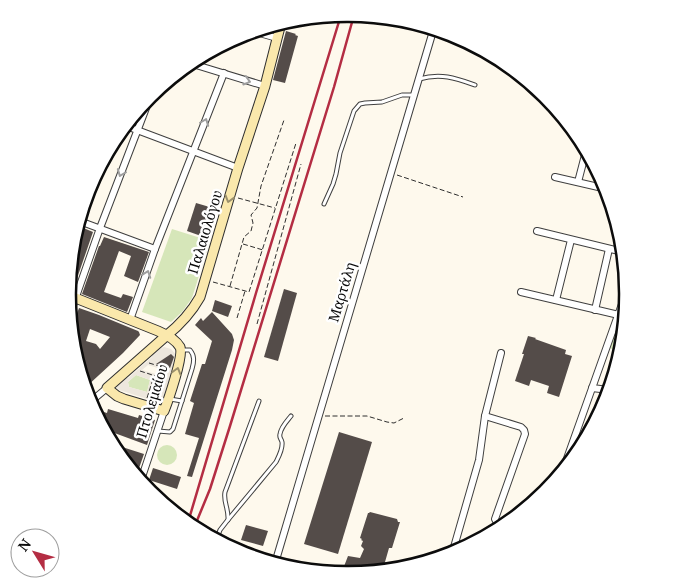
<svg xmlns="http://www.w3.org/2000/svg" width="695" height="588" font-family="'Noto Serif',serif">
<rect width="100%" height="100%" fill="#fef9ed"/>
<!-- green -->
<g fill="#d6e6b9">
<polygon points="172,229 210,241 192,298 182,312 171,322 142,312"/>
<polygon points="620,320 622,321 622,323 616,351 610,348"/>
<polygon points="136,375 150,380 147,392 129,387 128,382"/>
<circle cx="167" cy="455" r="10"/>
</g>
<!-- plaza -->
<path fill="#ede7dd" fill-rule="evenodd" d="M164 347 171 349 177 356 165 401 160 403 119 390 117 388V384L125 377 128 378 152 357V355L157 350ZM148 365 161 369 159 375 142 370ZM136 375 150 380 147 392 129 387 128 382Z"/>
<!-- building -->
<g fill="#544c49" fill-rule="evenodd">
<polygon points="286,31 296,34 295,35 298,36 285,83 273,80"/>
<polygon points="196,203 213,208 204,237 187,231"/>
<polygon points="81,227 93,232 73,290 68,289"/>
<polygon points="104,237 149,252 138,282 124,276 131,256 119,251 104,292 121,298 123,294 133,297 127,312 82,294 99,246 100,246"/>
<polygon points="284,289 297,293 278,361 264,357"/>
<polygon points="215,300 232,306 228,317 212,311"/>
<path d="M79 308 99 315 138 331 139 332 140 335 123 353 86 387 73 324ZM90 329 110 337 100 349 96 344 86 341Z"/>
<polygon points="212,312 232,334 234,340 232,350 192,477 187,476 199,438 185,434 194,403 190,401 202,364 205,364 212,341 195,325 201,318 203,321"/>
<polygon points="528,336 536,338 535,339 566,350 565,354 572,356 559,397 547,393 549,386 531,380 529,386 515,381 524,354 522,354"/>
<polygon points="171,354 174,357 170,368 156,364"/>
<polygon points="94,409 107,413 108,409 138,418 139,415 155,420 147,445 109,431"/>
<polygon points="339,432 372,442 338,554 304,544"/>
<polygon points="119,446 144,454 137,474 129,461"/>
<polygon points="153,468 181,477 177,489 149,480"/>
<polygon points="370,512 397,519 398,522 400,522 392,548 389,548 385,562 381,568 356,573 343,569 348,556 360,558 364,549 361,546 363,541 361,540 362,539 360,538 368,513 369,513"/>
<polygon points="246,525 268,531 263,546 241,540"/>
</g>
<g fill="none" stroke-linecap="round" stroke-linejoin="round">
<!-- lane casing -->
<g stroke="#3f3f3f" stroke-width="5">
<g id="lane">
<path d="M419 79C441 73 455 78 475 85"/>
<polyline points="324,204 333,184 336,174 340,153 354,111 360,104 365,103 382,102 402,95 413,95"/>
<polyline points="170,399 182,401"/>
<path d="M158 431 170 432 173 429 192 369C194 362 195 356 190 350H183"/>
<path d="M228 520C229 509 223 502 225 492L259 401"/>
<path d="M217 538 220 530 227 521 276 462C279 456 283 449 282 442 281 438 279 438 280 434 281 427 287 421 291 416"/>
</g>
</g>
<!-- street casing -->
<g stroke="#3f3f3f" stroke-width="8">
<g id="street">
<polyline points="256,32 277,38"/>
<polyline points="196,65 265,86"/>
<polyline points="129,127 238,168"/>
<polyline points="555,177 607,189"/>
<polyline points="578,182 585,155"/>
<polyline points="82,222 155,249"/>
<polyline points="537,231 619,251"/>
<polyline points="521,292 623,316"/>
<polyline points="556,300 571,240"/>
<polyline points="595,310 609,249"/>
<polyline points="71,311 100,228 151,95"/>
<polyline points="130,320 155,249 224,73"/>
<polyline points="592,388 609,390"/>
<polyline points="89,403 107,388"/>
<polyline points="485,416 521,427 524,430 525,434 495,519 496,521 499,523"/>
<polyline points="565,464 627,290"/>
<polyline points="141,480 164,411"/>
<polyline points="452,554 479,460 485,416 501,353"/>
<polyline points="276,560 433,31"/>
</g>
</g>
<!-- secondary casing -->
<g stroke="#2e2e2e" stroke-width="11">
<path id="secondary" d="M68 295 158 331C165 334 176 340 180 347 184 355 168 401 164 411L124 399 117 396 107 388 166 336C181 324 191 313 200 297L238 168 265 86 280 27"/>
</g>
<!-- path -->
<g stroke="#2e2e2e" stroke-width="1" stroke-dasharray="5 2.5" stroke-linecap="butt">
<polyline points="397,175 463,197"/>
<polyline points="238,198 275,208"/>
<polyline points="243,244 263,250"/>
<polyline points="213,282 249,292 296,143"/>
<polyline points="230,286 244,237 251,231 253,223 251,215 257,208 261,186 284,120"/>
<polyline points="237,318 245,291"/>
<polyline points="257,324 301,164"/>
<polyline points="149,363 169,369"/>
<polyline points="140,371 165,379"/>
<polyline points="160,376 163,368"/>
<polyline points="147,398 154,376"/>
<polyline points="325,416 367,416 387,422 394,423 404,418"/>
</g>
<!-- lane -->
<use href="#lane" stroke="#fff" stroke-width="3"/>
<!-- street -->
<use href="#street" stroke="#fff" stroke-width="6"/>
<!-- secondary -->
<use href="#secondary" stroke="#fae8ac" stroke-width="9"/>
<!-- rail -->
<g stroke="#b42d43" stroke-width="2.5">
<polyline points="189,519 256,293 341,15"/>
<polyline points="196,523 210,489 230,426 334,87 354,15"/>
</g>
</g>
<!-- one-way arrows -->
<defs><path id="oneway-chevron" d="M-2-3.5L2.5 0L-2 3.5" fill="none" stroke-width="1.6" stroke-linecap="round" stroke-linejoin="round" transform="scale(1.25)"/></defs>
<g stroke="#9e9e9e">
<use href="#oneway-chevron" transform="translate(247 81) rotate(17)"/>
<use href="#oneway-chevron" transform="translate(205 122) rotate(-69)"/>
<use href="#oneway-chevron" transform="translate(121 173) rotate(111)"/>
<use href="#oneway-chevron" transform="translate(147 274) rotate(-70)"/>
</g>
<g stroke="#9b906c">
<use href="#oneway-chevron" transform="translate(229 199) rotate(107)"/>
<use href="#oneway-chevron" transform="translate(177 371) rotate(-74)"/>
</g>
<g text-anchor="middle" stroke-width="5" stroke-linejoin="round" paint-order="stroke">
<!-- street labels -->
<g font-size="14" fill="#0c0c0c" stroke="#fff">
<text transform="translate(205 232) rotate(-73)" y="5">Παλαιολόγου</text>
<text transform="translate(342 292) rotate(-73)" y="5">Μαρτάλη</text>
<text transform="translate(152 401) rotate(-73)" y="5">Πτολεμαίου</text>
</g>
</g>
<!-- crop -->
<path d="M0 0H695V588H0ZM347 22H348A271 271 0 0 1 619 293V295A271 271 0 0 1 348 566H347A271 271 0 0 1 76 295V293A271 271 0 0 1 347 22Z" fill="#fff" fill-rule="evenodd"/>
<path fill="none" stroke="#0c0c0c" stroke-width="2.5" d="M347 22H348A271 271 0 0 1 619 293V295A271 271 0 0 1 348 566H347A271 271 0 0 1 76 295V293A271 271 0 0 1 347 22Z"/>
<!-- north arrow -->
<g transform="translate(35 553) rotate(307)"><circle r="24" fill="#ffffff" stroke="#9e9e9e"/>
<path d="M0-4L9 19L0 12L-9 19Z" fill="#b42d43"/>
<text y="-8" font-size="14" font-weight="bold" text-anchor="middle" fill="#0c0c0c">N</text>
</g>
</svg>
